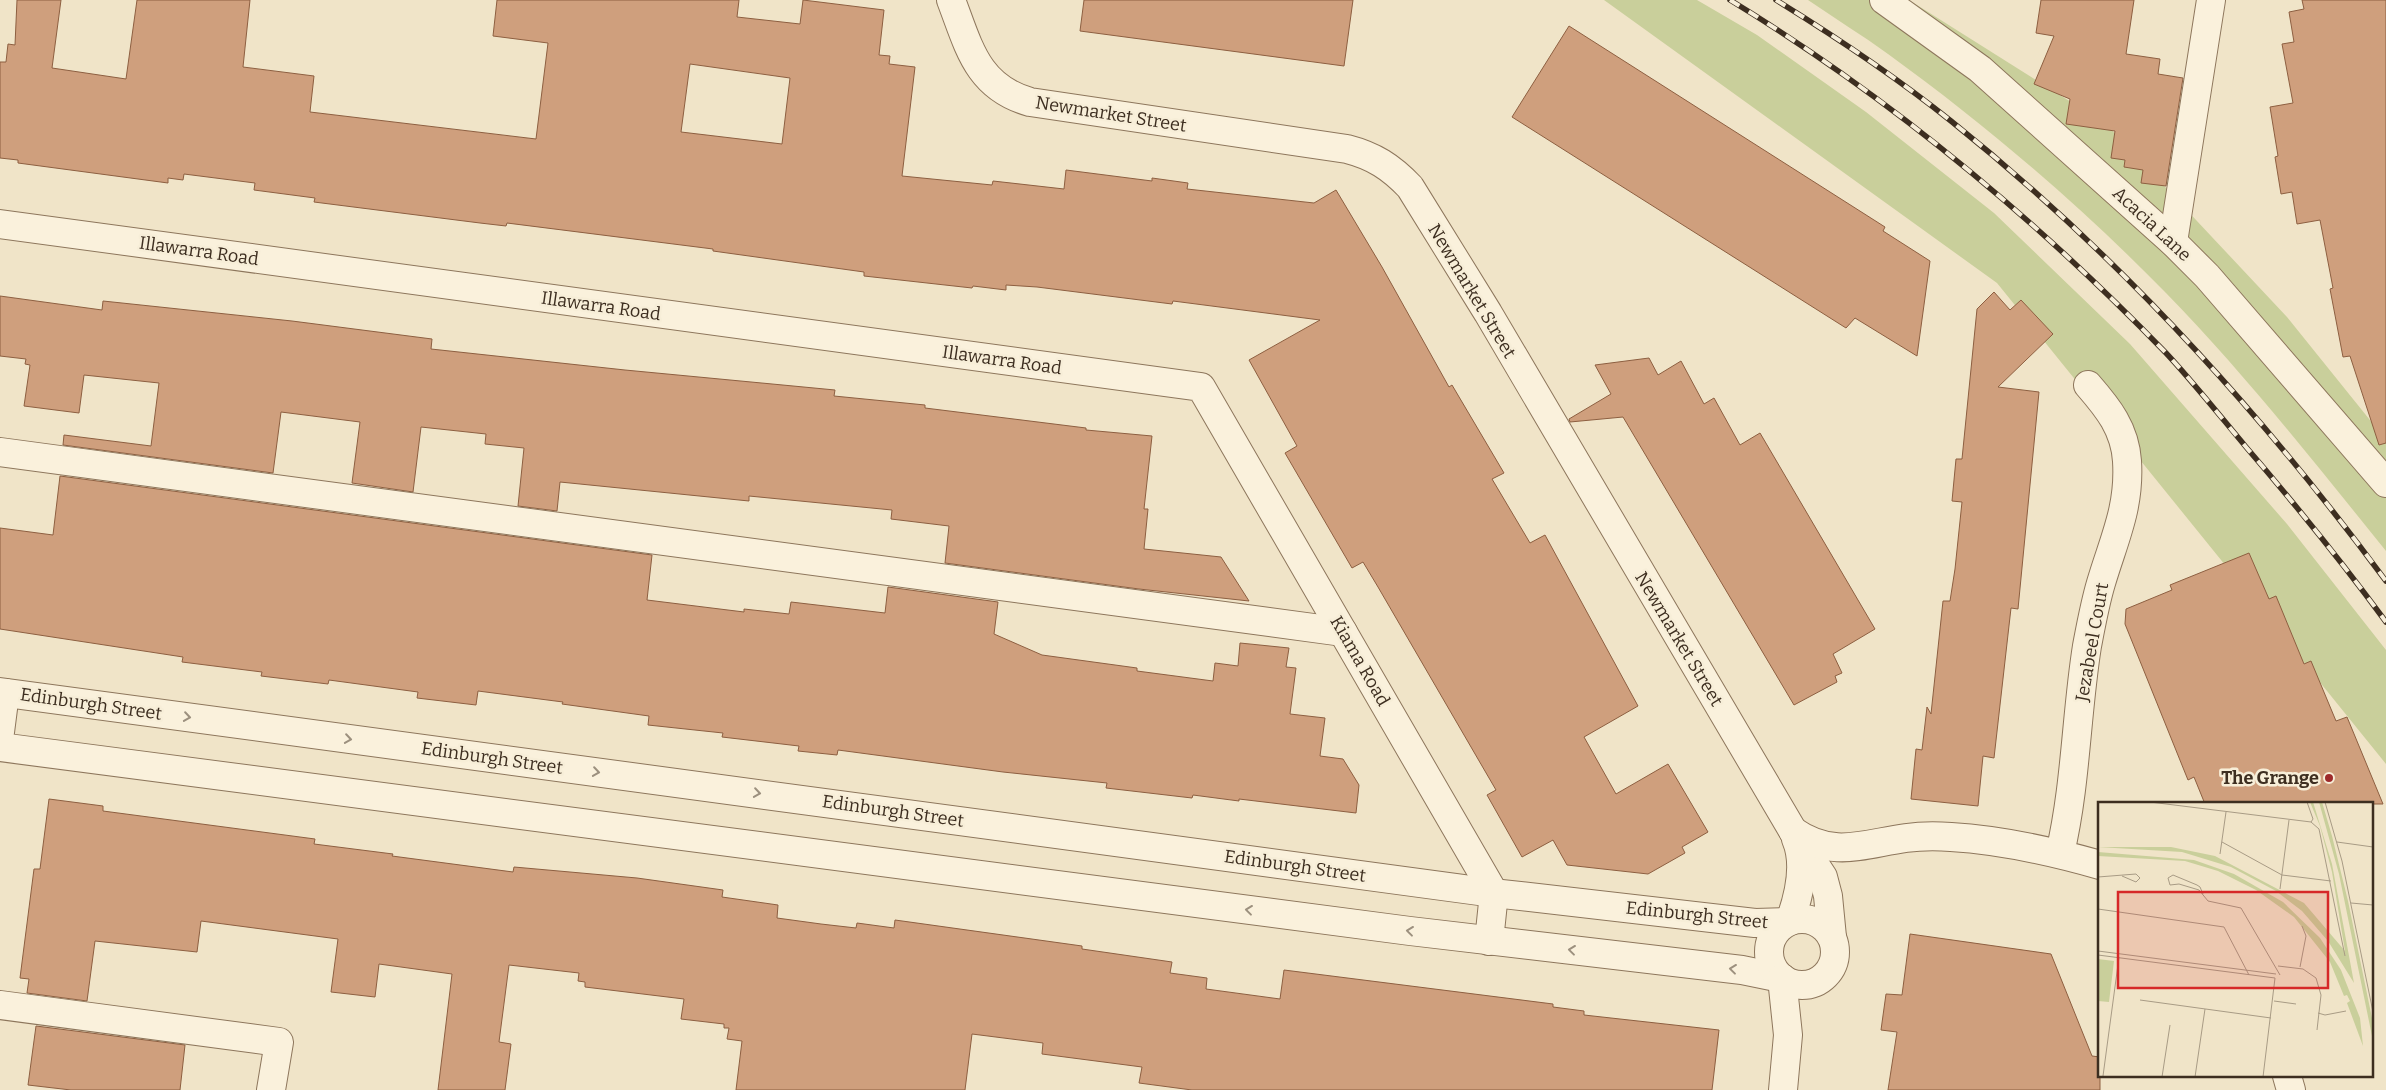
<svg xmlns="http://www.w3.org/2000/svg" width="2386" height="1090" font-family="Bitter,serif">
<rect width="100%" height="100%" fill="#f0e4c8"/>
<!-- green -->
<g fill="#c9cf9b">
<polygon points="1604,0 1697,0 1757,35 1866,112 1994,213 2130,344 2287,524 2386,650 2386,764 1997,283"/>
<path d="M1808 0H1909L2106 124 2287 317 2386 440V551C2315 463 2245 374 2166 293 2081 206 1986 125 1888 54 1862 35 1834 18 1808 0Z"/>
</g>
<!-- building -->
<g fill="#cf9f7d" stroke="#8d5f41" fill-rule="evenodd">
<path d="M17 0H61L52 68 126 79 137 0H250L243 67 314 76 310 112 536 139 548 43 493 36 497 0H739L737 17 800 24 803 0 884 10 879 55 890 56 889 64 915 67 902 176 992 185 993 181 1064 189 1066 170 1152 181V178L1188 183 1187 189 1314 203 1336 190 1382 267 1449 387 1452 385 1504 473 1492 479 1530 543 1545 535 1638 706 1584 737 1616 794 1668 764 1708 832 1682 847 1685 853 1648 874 1567 865 1553 840 1522 857 1487 795 1496 790 1378 587 1363 562 1352 568 1285 453 1297 446 1249 360 1320 320 1173 301 1172 304 1037 287 1006 285V290L973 286 972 288 864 276V272L713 251V249L507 223 506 226 480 223 314 202 315 198 254 190 255 183 184 174 183 180 168 178V183L18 163V160L0 158V62H6L8 44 15 45ZM690 64 790 78 782 144 681 132Z"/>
<polygon points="1084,0 1353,0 1344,66 1080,31"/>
<polygon points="2041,0 2134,0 2126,54 2160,59 2158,74 2183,78 2166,186 2141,183 2143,170 2124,167 2125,160 2111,158 2115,131 2066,124 2070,99 2034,84 2054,36 2036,33"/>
<polygon points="2302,0 2386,0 2386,443 2379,445 2350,356 2343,357 2330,289 2333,288 2320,220 2297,224 2292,192 2281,194 2275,157 2278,156 2270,107 2293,103 2282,44 2294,42 2289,12 2304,9"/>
<polygon points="1569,26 1885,227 1883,231 1930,261 1917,356 1855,318 1846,328 1512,117"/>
<polygon points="1994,292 2010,310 2021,300 2053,334 1998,387 2039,392 2018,609 2011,608 1994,758 1983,756 1978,806 1911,799 1916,749 1922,750 1927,707 1931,714 1943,601 1950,601 1955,569 1962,502 1952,501 1956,459 1962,459 1977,309"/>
<polygon points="0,296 102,310 103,301 292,321 432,339 431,349 625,370 835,390 834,396 925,405 925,408 1086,428 1086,430 1152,436 1144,509 1148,509 1144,549 1221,557 1249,601 1139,589 945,563 949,526 891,519 892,510 749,496 749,501 560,482 557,511 518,506 524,448 485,444 486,434 421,427 413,492 352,483 360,422 281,412 273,473 63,445 64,435 151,446 159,383 84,375 79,413 24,406 30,365 25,364 26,359 0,356"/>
<polygon points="1649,358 1658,375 1681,361 1704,404 1714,398 1740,445 1760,433 1875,629 1833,654 1842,673 1835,676 1837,682 1794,705 1623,417 1570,422 1569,419 1611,394 1595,365"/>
<polygon points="60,476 652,555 647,600 744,612 744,609 789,614 791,602 885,613 888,587 998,602 994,634 1042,655 1137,668 1137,671 1213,681 1215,663 1238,666 1240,643 1289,648 1286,667 1296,668 1290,714 1325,718 1320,756 1343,759 1359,785 1356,813 1239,799 1239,801 1193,795 1192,798 1106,788 1107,783 1003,772 838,750 837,755 798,751 799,746 722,737 723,733 648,725 649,716 562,704 563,702 478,691 476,705 417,698 418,692 329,680 328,684 261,676 262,672 182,662 183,657 0,629 0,528 53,535"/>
<polygon points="2249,553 2269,599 2276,596 2304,664 2311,661 2336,721 2347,717 2383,804 2205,804 2194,777 2188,780 2125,624 2126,609 2172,590 2170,585"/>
<polygon points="49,799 103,806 103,811 315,839 314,844 393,854 392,856 513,872 514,867 637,878 723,890 722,897 778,905 777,918 821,924 856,928 857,923 894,928 895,920 1082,946 1082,949 1172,962 1170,973 1207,978 1206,989 1280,999 1284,970 1553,1004 1553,1007 1584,1011 1584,1015 1719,1030 1712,1090 1192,1090 1139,1083 1142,1067 1042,1054 1043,1043 972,1034 965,1090 736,1090 742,1041 727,1039 729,1028 724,1028 724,1024 681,1019 684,999 585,987 585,982 578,981 579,973 509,965 499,1042 511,1044 505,1090 438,1090 452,974 379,964 375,997 331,992 338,939 201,921 197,952 95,941 87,1001 27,993 29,979 20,978 34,869 40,869"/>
<polygon points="1910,934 2051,954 2092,1056 2100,1057 2100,1090 1888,1090 1897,1032 1881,1030 1886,994 1902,995"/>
<polygon points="36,1026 185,1045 180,1090 71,1090 28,1085"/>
</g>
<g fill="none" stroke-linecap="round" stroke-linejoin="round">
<!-- minor casing -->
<g stroke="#8d765c" stroke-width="30">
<g id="minor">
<path d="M951 0C969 47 977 87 1030 102L1347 149C1374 156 1391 167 1410 187L1488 313 1793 831 1823 877 1828 896 1832 937"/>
<polyline points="1884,0 1980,69 2173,242 2207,276 2386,483"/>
<polyline points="0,224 1201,387 1494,893 1489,941"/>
<polyline points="2173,242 2211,0"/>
<polyline points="0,452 1343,632"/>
<polyline points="0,692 1494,893 1755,923 1787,922"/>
<polyline points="0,732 5,693"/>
<polyline points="0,747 1410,931 1742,970 1781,978"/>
<path d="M1793 831C1833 859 1863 844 1906 838 1921 836 1936 836 1951 837 2002 840 2051 851 2100 865"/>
<path d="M2060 853C2076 785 2076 715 2087 646 2091 625 2095 603 2101 583 2114 539 2130 508 2127 461 2125 429 2108 408 2088 385"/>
<circle cx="1802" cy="952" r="33"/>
<path d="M1790 921C1799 896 1807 865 1796 839"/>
<polyline points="1782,978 1788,1035 1783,1090"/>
<polyline points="0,1005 279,1042 271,1090"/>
<polyline points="2287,1076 2291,1090"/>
</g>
</g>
<!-- minor -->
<use href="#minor" stroke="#faf1dc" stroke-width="28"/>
<!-- rail casing -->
<g stroke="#3d2e20" stroke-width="5.5">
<g id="rail">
<path d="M1730 0C1891 98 2036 219 2166 353 2194 383 2220 416 2246 447 2295 504 2342 562 2386 622"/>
<path d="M1776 0C1836 37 1896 77 1951 121 2116 253 2261 412 2386 581"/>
</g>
</g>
<!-- rail -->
<use href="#rail" stroke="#f7eed8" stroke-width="4" stroke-dasharray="11" stroke-linecap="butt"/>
</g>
<!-- one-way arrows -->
<defs><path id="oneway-chevron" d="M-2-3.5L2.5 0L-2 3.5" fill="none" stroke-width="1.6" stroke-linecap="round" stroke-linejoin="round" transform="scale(1.25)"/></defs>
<g stroke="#9c907e">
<use href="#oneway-chevron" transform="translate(187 717) rotate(8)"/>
<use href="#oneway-chevron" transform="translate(348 739) rotate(8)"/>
<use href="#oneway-chevron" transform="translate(596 772) rotate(8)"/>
<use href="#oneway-chevron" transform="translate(757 793) rotate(8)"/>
<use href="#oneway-chevron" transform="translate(1249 910) rotate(-173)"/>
<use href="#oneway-chevron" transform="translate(1410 931) rotate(-173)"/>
<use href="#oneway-chevron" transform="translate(1572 950) rotate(-173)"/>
<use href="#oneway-chevron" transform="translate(1733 969) rotate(-173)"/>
</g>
<!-- markers -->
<circle fill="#9e2a2b" stroke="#f7eed8" stroke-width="2" cx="2329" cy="778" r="5"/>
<g text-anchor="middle" stroke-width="5" stroke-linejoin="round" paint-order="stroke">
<!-- street labels -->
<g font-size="18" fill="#3d2e20" stroke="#f7eed8">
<text transform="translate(1111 114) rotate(9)" y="6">Newmarket Street</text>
<text transform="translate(2152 224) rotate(43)" y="6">Acacia Lane</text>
<text transform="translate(199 251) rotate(8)" y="6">Illawarra Road</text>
<text transform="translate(1472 291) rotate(59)" y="6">Newmarket Street</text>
<text transform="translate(601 306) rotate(8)" y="6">Illawarra Road</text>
<text transform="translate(1002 360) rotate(8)" y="6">Illawarra Road</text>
<text transform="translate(1679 639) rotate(59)" y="6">Newmarket Street</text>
<text transform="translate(2092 642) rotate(-80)" y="6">Jezabeel Court</text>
<text transform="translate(1360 661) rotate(60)" y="6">Kiama Road</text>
<text transform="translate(91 704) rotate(8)" y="6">Edinburgh Street</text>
<text transform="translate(492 758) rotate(8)" y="6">Edinburgh Street</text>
<text transform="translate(893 811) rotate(8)" y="6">Edinburgh Street</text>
<text transform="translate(1295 866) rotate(8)" y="6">Edinburgh Street</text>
<text transform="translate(1697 915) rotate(6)" y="6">Edinburgh Street</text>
</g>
<!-- poi labels -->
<g font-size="18" font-weight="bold" fill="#3d2e20" stroke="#f7eed8" text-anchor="end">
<text x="2319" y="784">The Grange</text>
</g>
</g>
<!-- overview -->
<g transform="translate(2098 802)">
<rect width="275" height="275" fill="#f0e4c8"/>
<path d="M212 0H215L234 62 256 181 230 139 204 109 178 89 133 65 84 50 0 45H73L117 54 206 101 247 149 234 70 222 24ZM221 0H224L234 34 250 99 275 221V239L241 72ZM0 50 96 58 136 72 185 100 222 136 243 168 262 216 265 244 249 201 252 199 249 193 246 194 232 160 196 115 158 88 120 69 87 59 0 54ZM0 157 16 159 11 200 0 199Z" fill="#c9cf9b"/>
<path fill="none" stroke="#a89b85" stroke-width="1" d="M52 0 213 20M209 0 215 17 213 20M227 0 244 59 275 210M213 20 221 27 247 154M124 40 184 73 233 79M239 40 275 45M122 52 128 10M0 75 38 72 42 76 38 80 24 74M182 87 191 18M105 92 102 85 99 83 75 73 70 76 72 83 81 82 101 88 110 99 143 106 182 173M253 101 275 103M0 107 126 125 151 173M0 149 178 172M0 153 177 176M180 164 205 167 218 176 223 193 219 228M202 165 208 134 204 124M42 198 173 216M176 199 198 202M220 211 227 213 248 209M5 274 21 155M64 275 72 223M97 275 107 207M165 275 177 176"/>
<path fill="#d62828" fill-opacity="0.15" stroke="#d62828" stroke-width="2.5" d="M20 90H230V186H20Z"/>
<rect width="275" height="275" fill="none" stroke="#3d2e20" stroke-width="2.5"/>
</g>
</svg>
